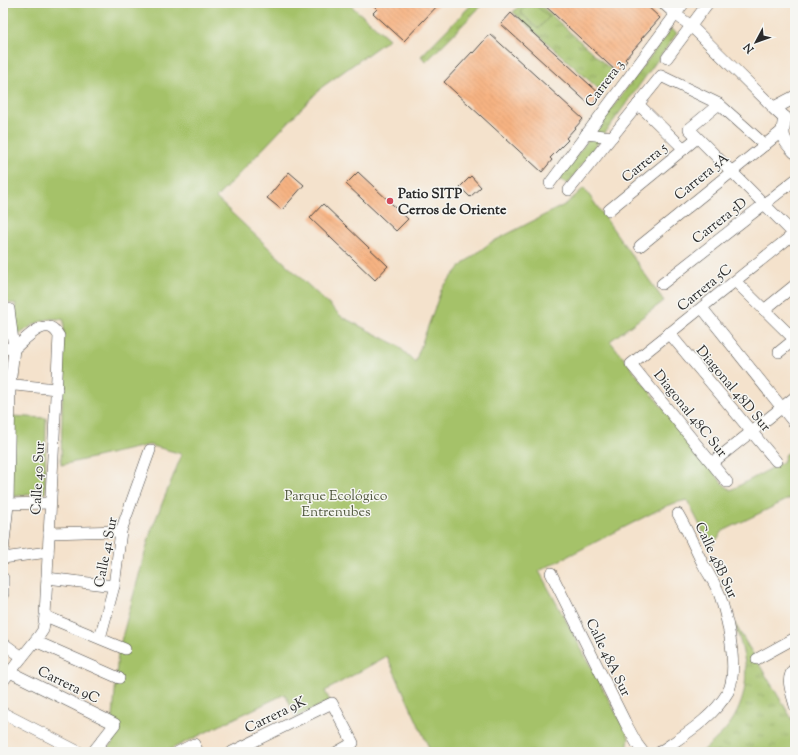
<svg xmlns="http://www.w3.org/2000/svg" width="798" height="755" font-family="'Sorts Mill Goudy',serif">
<defs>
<pattern id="grass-tufts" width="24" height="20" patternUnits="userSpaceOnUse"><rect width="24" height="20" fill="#a5c269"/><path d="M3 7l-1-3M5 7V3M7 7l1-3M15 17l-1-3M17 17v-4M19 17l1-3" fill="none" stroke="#879e57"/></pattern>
<pattern id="building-back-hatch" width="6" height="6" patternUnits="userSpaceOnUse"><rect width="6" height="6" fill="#f7b382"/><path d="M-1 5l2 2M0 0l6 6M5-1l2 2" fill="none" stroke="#d49a70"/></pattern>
</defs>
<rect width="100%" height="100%" fill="#f6f6f2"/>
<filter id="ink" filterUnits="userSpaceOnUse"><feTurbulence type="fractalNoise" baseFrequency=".025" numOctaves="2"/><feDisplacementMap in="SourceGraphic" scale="8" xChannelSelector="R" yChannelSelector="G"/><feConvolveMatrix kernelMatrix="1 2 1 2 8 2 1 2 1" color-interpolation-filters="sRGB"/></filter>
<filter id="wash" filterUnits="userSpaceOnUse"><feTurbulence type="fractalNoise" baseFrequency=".012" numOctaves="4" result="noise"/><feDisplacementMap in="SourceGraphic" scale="16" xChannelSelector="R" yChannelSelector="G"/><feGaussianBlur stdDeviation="0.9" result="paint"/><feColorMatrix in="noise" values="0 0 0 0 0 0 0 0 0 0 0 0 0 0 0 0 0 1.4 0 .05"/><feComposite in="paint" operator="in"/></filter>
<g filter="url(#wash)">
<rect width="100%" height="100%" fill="#f4e2cc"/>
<!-- grass -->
<g fill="url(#grass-tufts)" stroke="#68764a">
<polygon points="473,3 484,3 426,62 421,56"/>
<polygon points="522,3 538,3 616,74 602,92 513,12"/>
<polygon points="671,29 677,33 568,184 559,179"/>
<path d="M735 624 795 724V752H700C706 749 712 743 717 738 740 718 750 687 744 657 742 646 738 635 735 624Z"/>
</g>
<!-- green -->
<g fill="#a5c269" stroke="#68764a">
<path d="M3 3H348L389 39 322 87 216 198 342 317 397 345 415 362 442 288 464 263 490 243 566 204 584 188 664 301 610 341 723 484 731 490 783 462 786 454 795 450V496L723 531 711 547 687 500 675 503 662 508 539 571 629 737 627 752H431L387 656 325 691 330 701 296 717 285 694 165 752H107L117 733 112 730 118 652 151 531 182 454 149 445 61 465 64 320C43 315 30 327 13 339L16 304 3 302Z"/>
<polygon points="528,3 533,3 549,17 538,29 520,12"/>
<polygon points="11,416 46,418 45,493 8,497"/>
</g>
<g id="blocks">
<!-- building -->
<g fill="url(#building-back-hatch)">
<polygon points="371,3 440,3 404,41 373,13 377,9"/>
<polygon points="542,3 644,3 660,18 641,39 642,40 625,59 627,61 617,72"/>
<polygon points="511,13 601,95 591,106 501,24"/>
<polygon points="490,34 583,119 566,138 568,140 550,158 552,160 542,172 444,82 472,52 473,53"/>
<polygon points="289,172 304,185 282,210 267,198"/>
<polygon points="358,172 408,219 396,231 346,184"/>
<polygon points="471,176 481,187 470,197 460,187"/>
<polygon points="323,204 388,266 375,280 310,218"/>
</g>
</g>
</g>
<g filter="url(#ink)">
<use href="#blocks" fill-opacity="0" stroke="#494643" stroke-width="1"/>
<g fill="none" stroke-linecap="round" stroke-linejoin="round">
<!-- minor casing -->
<g stroke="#494643" stroke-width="12">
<g id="minor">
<polyline points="663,3 675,14 691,26 774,108"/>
<polyline points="667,58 708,3"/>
<polyline points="638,104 684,149"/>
<polyline points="719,104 689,129 794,234"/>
<polyline points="586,134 612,137"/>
<polyline points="550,183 684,3"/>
<polyline points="569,190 661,76 719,104 765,145"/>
<polyline points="609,210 697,138"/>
<polyline points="640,246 782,131"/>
<polyline points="735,281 795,340"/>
<polyline points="662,284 795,180"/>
<polyline points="702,308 795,424"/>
<polyline points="3,309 9,309 14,349 10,385 8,505 3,551"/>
<polyline points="764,310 795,285"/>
<polyline points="669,333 776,461"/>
<path d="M3 348 14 349C26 339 47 313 59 336L45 616 43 630 39 636 3 681"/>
<polyline points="779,352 795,339"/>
<polyline points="4,384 57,389"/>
<polyline points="712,463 795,397"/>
<polyline points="727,482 631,364 795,233"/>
<polyline points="3,504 50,503"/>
<polyline points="49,533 121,531"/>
<polyline points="3,558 48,552"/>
<polyline points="551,573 625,722 637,744 643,752"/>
<polyline points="3,578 3,594"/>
<polyline points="47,578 114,586"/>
<polyline points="45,616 125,649"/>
<polyline points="100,638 114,586 121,531 150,450"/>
<polyline points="35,641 119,678"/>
<polyline points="3,643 22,657"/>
<polyline points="757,659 795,638"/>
<path d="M795 668C784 678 792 693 795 706"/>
<polyline points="10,672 115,724 93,752"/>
<polyline points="3,713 79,752"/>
<polyline points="178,752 194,744 198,752"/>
<polyline points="232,752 332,703 353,743 337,752"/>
<path d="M660 752C684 735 713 718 728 692 739 670 728 622 721 599 718 587 710 577 704 566 695 549 688 531 678 514"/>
</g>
</g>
<!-- tertiary casing -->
<g stroke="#494643" stroke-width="14">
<g id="tertiary">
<path d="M785 118C781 136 782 139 795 152"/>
<polyline points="785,118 774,108 795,97"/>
</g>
</g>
<!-- minor -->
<use href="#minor" stroke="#fff" stroke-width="11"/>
<!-- tertiary -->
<use href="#tertiary" stroke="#fff" stroke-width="13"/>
</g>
</g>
<!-- markers -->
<circle fill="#d1495b" stroke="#f6f6f2" stroke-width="1.5" cx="390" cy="201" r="4"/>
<g text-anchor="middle" stroke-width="3" stroke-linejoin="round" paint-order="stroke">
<!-- street labels -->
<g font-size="14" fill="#2b2b2b" stroke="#f6f6f2">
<text transform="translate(604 83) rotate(-53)" y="5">Carrera 3</text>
<text transform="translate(644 162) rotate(-39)" y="5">Carrera 5</text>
<text transform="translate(701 176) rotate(-39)" y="5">Carrera 5A</text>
<text transform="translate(719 220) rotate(-38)" y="5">Carrera 5D</text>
<text transform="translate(704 287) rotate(-39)" y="5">Carrera 5C</text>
<text transform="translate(734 388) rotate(50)" y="5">Diagonal 48D Sur</text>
<text transform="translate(691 413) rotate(51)" y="5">Diagonal 48C Sur</text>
<text transform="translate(37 478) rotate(-87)" y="5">Calle 40 Sur</text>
<text transform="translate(105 552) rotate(-79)" y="5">Calle 41 Sur</text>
<text transform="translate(717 560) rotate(65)" y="5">Calle 48B Sur</text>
<text transform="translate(609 657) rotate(64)" y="5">Calle 48A Sur</text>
<text transform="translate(69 684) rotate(26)" y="5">Carrera 9C</text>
<text transform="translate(275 714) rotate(-26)" y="5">Carrera 9K</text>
</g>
<!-- poi labels -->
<g font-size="14" font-weight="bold" fill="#2b2b2b" stroke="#f6f6f2" text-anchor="start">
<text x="398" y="198">Patio SITP<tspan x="398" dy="16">Cerros de Oriente</tspan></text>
</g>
<!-- park labels -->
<g font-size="14" fill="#50583e" stroke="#f6f6f2">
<text x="336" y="500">Parque Ecológico<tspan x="336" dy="16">Entrenubes</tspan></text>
</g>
</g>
<!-- margin -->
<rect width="798" height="755" fill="none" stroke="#f6f6f2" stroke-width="16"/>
<!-- north arrow -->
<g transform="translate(756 42) rotate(229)" stroke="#f6f6f2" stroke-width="3" paint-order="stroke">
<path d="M0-3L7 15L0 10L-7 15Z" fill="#2b2b2b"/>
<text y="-6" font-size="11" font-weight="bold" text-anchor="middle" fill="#2b2b2b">N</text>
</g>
</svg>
